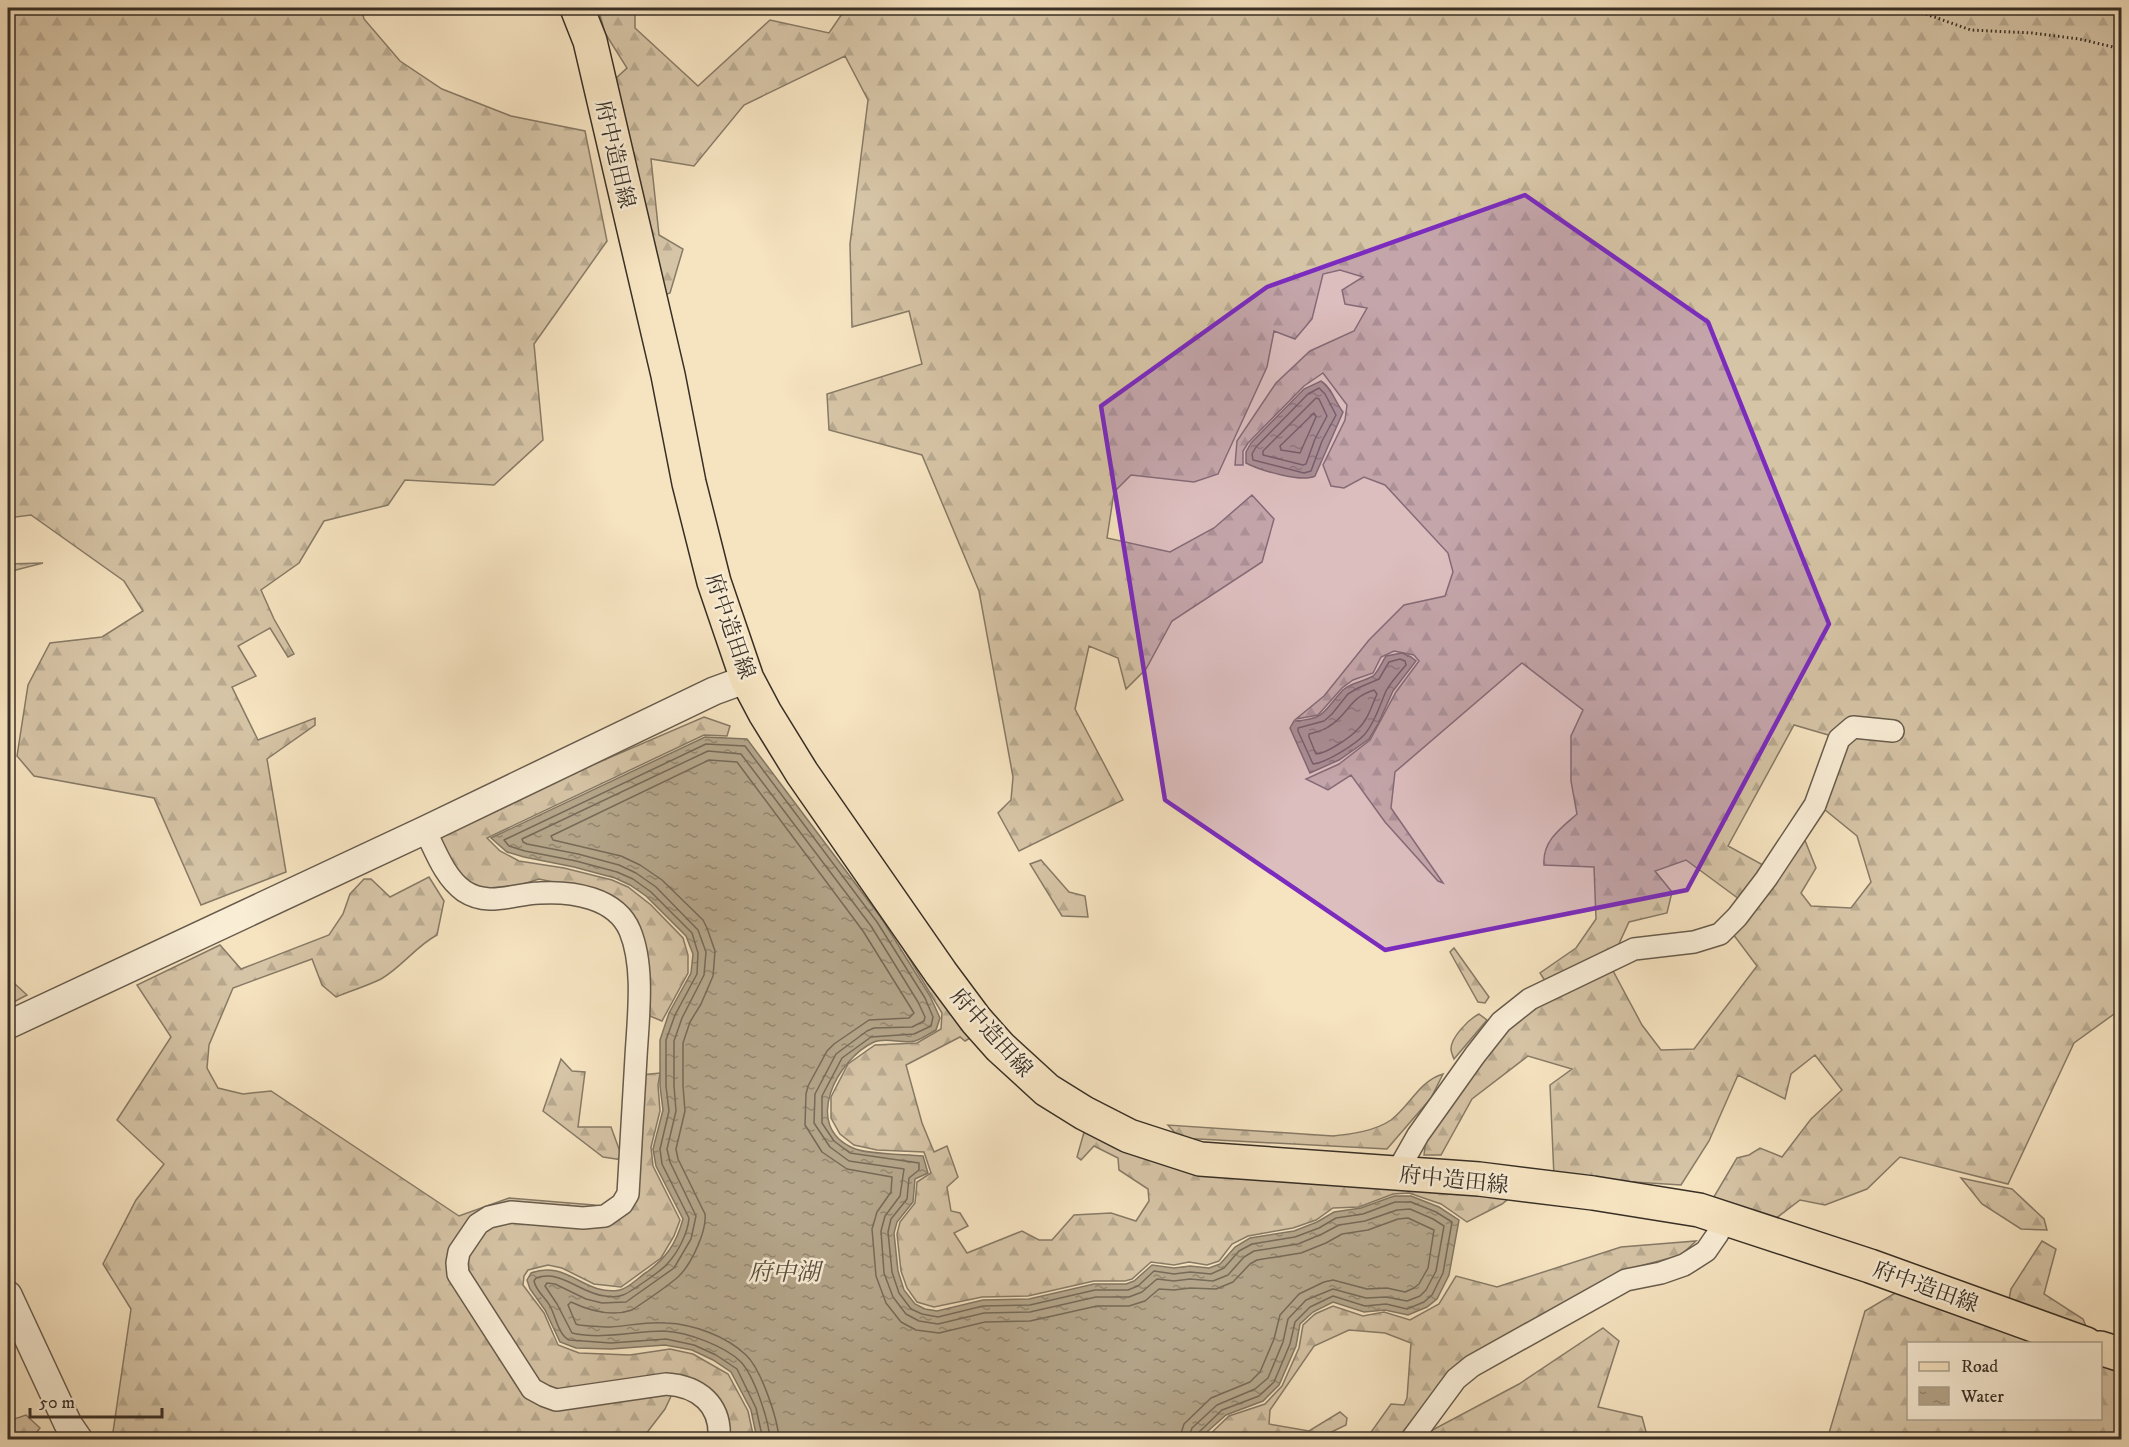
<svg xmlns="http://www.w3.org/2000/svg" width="2129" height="1447" font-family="'IM FELL DW Pica','Noto Serif JP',serif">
<defs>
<pattern id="forest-firs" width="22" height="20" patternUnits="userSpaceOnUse" patternTransform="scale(1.5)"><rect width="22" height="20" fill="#d6c4a6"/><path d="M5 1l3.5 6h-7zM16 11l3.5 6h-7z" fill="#b8a98f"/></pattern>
<pattern id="water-ripples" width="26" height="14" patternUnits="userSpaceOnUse" patternTransform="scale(1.5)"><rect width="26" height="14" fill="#b5a68b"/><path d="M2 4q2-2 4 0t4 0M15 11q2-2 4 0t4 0" fill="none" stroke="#948871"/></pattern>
</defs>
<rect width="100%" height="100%" fill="#f6e3c0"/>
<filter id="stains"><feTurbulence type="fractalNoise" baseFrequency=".00333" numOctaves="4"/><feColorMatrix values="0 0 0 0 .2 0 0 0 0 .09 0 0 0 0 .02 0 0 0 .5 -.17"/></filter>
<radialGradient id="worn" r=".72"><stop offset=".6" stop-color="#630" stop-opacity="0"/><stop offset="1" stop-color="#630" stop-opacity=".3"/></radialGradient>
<!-- forest -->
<g fill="url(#forest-firs)" stroke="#877a66" stroke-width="1.5">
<polygon points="8,8 361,8 364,19 400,61 442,89 511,116 585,131 607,241 534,344 543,440 494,485 405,480 388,505 324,521 299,563 261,590 274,619 294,654 288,657 270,628 238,646 256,676 232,687 258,740 315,718 315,725 267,759 286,872 201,905 154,798 34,776 17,756 28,685 50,643 102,637 143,611 124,581 31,515 8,518"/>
<path d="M598 8H635V28L698 86 770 20 829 33 846 8H2121V1009L2074 1043 2008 1184 1900 1157 1867 1189 1825 1205 1800 1200 1775 1219 1712 1200 1737 1158 1749 1155 1760 1148 1782 1157 1811 1119 1842 1090 1815 1055 1791 1074 1785 1099 1738 1075 1709 1141 1681 1185 1554 1177 1550 1085 1572 1069 1528 1056 1472 1099 1441 1155H1424L1426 1139 1507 1028 1537 1005 1612 969 1642 1025 1661 1050 1694 1049 1757 966 1733 934 1804 838 1816 868 1801 893 1811 906 1851 908 1871 882 1857 836 1824 809 1849 741 1794 725 1728 846 1763 865 1739 899 1686 860 1655 871 1672 892 1667 913 1629 922 1618 946 1545 981 1540 973 1576 948 1596 919 1594 867 1544 865C1542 841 1561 828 1577 814L1571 781V736L1583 710 1522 663 1395 772 1391 808 1443 883 1438 881 1385 822 1351 775 1328 790 1306 779 1339 764 1370 740 1396 692 1419 661 1414 655 1394 651 1381 657 1373 673 1353 680 1342 688 1318 715 1296 719 1324 696 1369 640 1404 605 1445 596 1453 572 1448 553 1385 485 1364 477 1344 488 1331 486 1323 465 1345 420 1347 405 1323 373 1304 386 1248 443 1243 451V465H1235L1237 441 1276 383 1310 351 1354 331 1367 308 1345 304 1342 290 1363 277 1340 270 1323 274 1312 319 1295 339 1274 331 1267 367 1218 474 1194 482 1131 475 1114 492 1107 538 1170 552 1214 528 1252 495 1274 519 1262 562 1172 621 1146 669 1126 689 1118 658 1089 646 1075 709 1123 800 1019 851 998 813 1011 800 1013 777 979 591 922 455 829 430 827 394 922 364 909 311 852 327 850 244 868 100 845 56 744 105 694 166 651 159 659 235 683 249 670 293 662 296 614 80 627 68 605 33Z"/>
<polygon points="43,563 8,572 8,564"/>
<polygon points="704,717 730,726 727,736 704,735 487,838 500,851 519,861 564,868 612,880 628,887 651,905 683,938 688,955 688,973 662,1021 645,1014 628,914 567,885 539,879 490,894 464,884 432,834"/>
<polygon points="1041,860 1069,892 1085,896 1088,917 1062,916 1030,864"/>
<path d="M429 877 444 901 437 935C416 946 402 967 381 979 367 986 350 991 336 997L322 985 312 959 233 988 209 1045 207 1068 218 1088 243 1094 271 1091 459 1216 509 1198 594 1205 618 1212 640 1075 660 1073 658 1085 660 1111 651 1147 653 1166 680 1220 674 1236 661 1258 621 1287 594 1284 562 1268 548 1265 528 1270 524 1276 523 1285 544 1313 558 1345 579 1353 630 1355 670 1349 693 1354 728 1374 748 1411 754 1439H728L721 1411 705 1386 681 1375 665 1409 642 1439H116L113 1432 131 1309 103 1264 136 1200 164 1164 117 1120 171 1037 137 985 220 945 241 969 329 935 343 914 350 894 364 879H371L390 897Z"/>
<polygon points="889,925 977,1034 965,1041 960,1037 906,1065 922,1123 934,1152 947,1146 958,1177 947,1187 951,1211 960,1213 968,1226 954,1233 967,1253 1022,1231 1039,1240 1052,1240 1074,1215 1111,1213 1136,1221 1149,1201 1148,1189 1119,1170 1118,1158 1094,1146 1081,1160 1077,1157 1086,1125 1512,1196 1502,1204 1467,1222 1441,1204 1409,1193 1393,1194 1359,1207 1333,1208 1316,1220 1293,1228 1248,1236 1232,1244 1219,1261 1207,1265 1189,1262 1174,1265 1151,1262 1132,1279 1125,1281 1094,1281 1028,1296 982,1297 934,1307 917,1302 907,1288 901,1271 897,1234 900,1222 915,1203 917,1182 931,1173 924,1152 877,1150 854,1145 840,1134 831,1118 831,1097 848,1064 875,1045 917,1043 941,1029 942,1013"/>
<polygon points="1454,948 1489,997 1485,1003 1478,1002 1450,952"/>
<polygon points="15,984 27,995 8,1005 8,987"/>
<path d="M1479 1014 1487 1020 1454 1059C1453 1056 1451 1053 1451 1049 1451 1037 1469 1019 1479 1014Z"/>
<polygon points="561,1059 572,1071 585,1072 578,1127 611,1127 623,1160 603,1157 543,1111"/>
<path d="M1443 1074 1431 1098 1387 1149 1180 1138 1168 1125 1333 1136C1352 1134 1375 1131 1391 1120 1410 1106 1419 1081 1443 1074Z"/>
<polygon points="1961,1178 2012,1189 2044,1219 2047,1230 2021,1229 1982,1204"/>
<polygon points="1696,1241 1681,1255 1622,1271 1435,1392 1397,1439 1375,1439 1369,1435 1391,1404 1404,1405 1407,1398 1411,1343 1385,1333 1349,1330 1314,1346 1270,1410 1269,1424 1309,1431 1340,1412 1347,1418 1346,1425 1317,1439 1258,1439 1245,1436 1239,1439 1204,1440 1229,1416 1265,1404 1282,1386 1299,1348 1303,1325 1315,1314 1333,1306 1363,1316 1384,1312 1410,1320 1439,1304 1456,1276 1497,1287 1621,1247"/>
<polygon points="2042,1241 2056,1249 2044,1294 2083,1319 2087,1329 2009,1299 2011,1289"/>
<polygon points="1902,1289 2053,1343 1908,1344 1908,1418 2100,1418 2101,1361 2121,1368 2121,1439 1827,1440 1865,1311"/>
<polygon points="1603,1328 1619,1341 1598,1407 1642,1417 1648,1439 1420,1440 1423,1435 1519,1384"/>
<polygon points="26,1415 40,1428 31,1439 8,1439 8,1421"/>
</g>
<!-- water -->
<g fill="url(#water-ripples)" stroke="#837662" stroke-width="1.5">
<path d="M1321 381C1332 388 1335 402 1343 412L1315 476C1302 483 1259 470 1246 463V452L1251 443 1304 389Z"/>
<path d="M1402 653 1411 657 1416 661 1393 691 1378 724 1369 739 1339 760 1310 773 1290 728 1294 721C1327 719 1323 711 1343 690 1352 682 1363 682 1373 676 1378 672 1382 662 1386 656Z"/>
<path d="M705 737 747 739 882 919 930 996 940 1018 936 1030C930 1033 922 1039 915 1041 903 1044 886 1037 874 1042 837 1059 802 1126 853 1148 869 1155 905 1154 923 1156L928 1173 915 1179 913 1202 897 1222 894 1233 898 1271 904 1290 915 1304 925 1309 937 1311 983 1300 1029 1299 1094 1284H1126L1134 1281 1152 1265 1174 1268 1190 1266 1209 1268 1220 1264 1235 1247 1250 1238 1294 1231 1317 1222 1334 1212 1361 1208 1394 1196H1411L1439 1207 1459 1220 1449 1275 1437 1299 1427 1307 1408 1315 1385 1310 1364 1312 1333 1302 1313 1312 1300 1324 1296 1346 1279 1385 1263 1401 1226 1415 1199 1439H757L751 1410 731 1372 713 1360 692 1350 665 1345 611 1349 576 1348 560 1342 545 1310 530 1289 527 1280 531 1273C567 1259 585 1297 620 1290 629 1288 639 1277 647 1272 667 1257 676 1244 683 1219L656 1166 653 1149 663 1110 660 1086V1040L669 1013 691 973 693 954 686 936 646 896 630 885 615 878 574 867 524 857 507 852 491 838Z"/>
</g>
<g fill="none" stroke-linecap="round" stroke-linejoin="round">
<!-- shore -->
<g stroke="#766a58" stroke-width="1.5">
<polygon points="1319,388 1325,394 1336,415 1322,441 1311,471 1304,473 1253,460 1252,454 1256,447 1308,394"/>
<polygon points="1316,398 1319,399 1327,416 1315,439 1306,464 1303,465 1263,455 1263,451"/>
<polygon points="1314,413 1316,417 1300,453 1281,450 1280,446"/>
<path d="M1400 659 1405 661 1406 665C1399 673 1391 682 1386 691 1380 705 1375 722 1365 734 1356 744 1326 763 1313 764L1298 731V728L1324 721 1332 714 1348 694 1358 688 1379 679 1389 662Z"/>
<path d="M1374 690 1377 694C1372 705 1368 720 1358 729 1351 737 1326 754 1316 754L1309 737V734C1315 732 1323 731 1328 727 1349 715 1348 698 1374 690Z"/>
<path d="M763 1440 756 1408 737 1369 716 1355 694 1345 666 1339 611 1343 569 1340C558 1334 556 1317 550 1306 545 1297 536 1291 534 1281L536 1278C561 1269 581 1294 605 1296 610 1297 618 1297 623 1295 629 1293 664 1269 668 1263 678 1252 688 1233 689 1218L662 1164 660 1149 669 1111 666 1086V1040L675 1015 697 974 698 953 692 933 651 892 633 879 617 872 576 861 525 851 509 846 504 840 706 744 745 746 877 922 925 998 933 1017 931 1026 914 1034 871 1037 842 1058 822 1096V1123L834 1141 850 1153 919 1163V1170L909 1178 907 1199 891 1219 888 1232 892 1272 899 1293 911 1309 922 1314 938 1317 983 1306 1030 1305 1095 1290H1128L1138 1286 1154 1271 1174 1274 1190 1272 1211 1274 1224 1268 1239 1251 1252 1244 1295 1237 1319 1228 1336 1218 1363 1214 1395 1202H1411L1436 1212 1452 1222 1443 1273 1432 1295 1424 1302 1407 1309 1386 1304 1365 1306 1333 1296 1310 1307 1295 1322 1290 1344 1274 1382 1259 1396 1222 1410 1198 1433 1196 1440"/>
<path d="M770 1440C769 1420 754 1376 741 1362 725 1346 687 1332 664 1331 634 1331 603 1340 572 1333L557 1304 545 1286 547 1283 555 1284 586 1299 602 1303 626 1302 674 1268 691 1239 696 1216 670 1162 667 1149 676 1111 674 1086V1041L682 1018 704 975 706 952 698 930 656 887 636 873 619 865 578 854 527 844 523 842 522 839 708 751 741 754 871 926 918 1002 925 1017 924 1021 912 1027 874 1028 867 1031 836 1054 815 1094 814 1123 830 1147 849 1161 904 1169 900 1196 885 1216 881 1231 884 1273 893 1297 906 1314 919 1321 938 1324 984 1313 1030 1312 1096 1297H1129L1142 1292 1157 1279 1174 1281 1190 1279 1213 1281 1228 1275 1244 1257 1254 1251 1298 1244 1322 1234 1339 1225 1365 1221 1397 1210 1410 1209 1433 1219 1444 1226 1436 1271 1426 1290 1420 1296 1407 1301 1386 1297 1366 1298 1333 1289 1306 1300 1288 1319 1283 1342 1268 1378 1255 1389 1217 1405 1192 1428 1188 1440"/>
<path d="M779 1440C778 1419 761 1369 746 1355 726 1336 693 1324 666 1323 648 1321 629 1326 611 1327 601 1327 590 1326 579 1325L576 1324 568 1305 571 1302C590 1311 612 1317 632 1310 647 1300 664 1289 678 1277 691 1265 707 1231 705 1214L678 1159 676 1149 685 1111 683 1086V1043L690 1022 701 1004 713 976 715 951 707 928 703 920 662 880 640 865 621 856 553 840 551 836 709 760 737 762 863 931 914 1013 909 1018 869 1020 834 1044 827 1051 808 1086 806 1094 805 1125 822 1152 847 1169 892 1177 891 1192 877 1212 872 1229 876 1276 886 1303 901 1322 916 1330 939 1333 985 1322 1030 1321 1097 1306H1129L1145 1301 1159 1289 1174 1290 1190 1288 1216 1289 1233 1282 1250 1264 1257 1260 1301 1253 1326 1243 1342 1234 1368 1230 1398 1219 1408 1218 1434 1230 1428 1268 1419 1284 1414 1288 1405 1292 1387 1288 1367 1289 1333 1280 1324 1282 1299 1294 1280 1315 1274 1339 1260 1372 1250 1382 1211 1398 1184 1424 1179 1440"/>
</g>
<!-- minor casing -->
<g stroke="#685c4c" stroke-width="24">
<g id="minor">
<path d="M425 830C435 850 445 878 464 891 488 907 513 894 539 893 571 891 616 897 630 931 645 967 638 1019 636 1057 633 1103 631 1148 628 1194L622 1204 605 1216 583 1218 511 1212 489 1217 478 1224 459 1252 457 1263 458 1274 532 1389 545 1396 556 1400 666 1384C698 1386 722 1404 719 1440"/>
<polyline points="1397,1172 1418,1135 1475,1055 1501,1022 1530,999 1634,949 1694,942 1720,934 1737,917 1766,879 1815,805 1839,739 1853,727 1893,731"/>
<polyline points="1411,1440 1456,1379 1472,1366 1626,1280 1661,1273 1684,1265 1706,1251 1717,1235 1726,1219"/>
</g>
</g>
<!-- tertiary casing -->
<g stroke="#685c4c" stroke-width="30">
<g id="tertiary">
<polyline points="8,1025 425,830 714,691 747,679"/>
<polyline points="8,1295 68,1424 79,1440"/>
</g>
</g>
<!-- primary casing -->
<g stroke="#382f25" stroke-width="36">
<g id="primary">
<polyline points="577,8 590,41 668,375 689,483 714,582 747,679 765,713 802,773 941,973 976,1020 1000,1047 1047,1090 1084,1113 1129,1136 1200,1159 1479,1179 1593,1193 1699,1210 1870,1266 2086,1344"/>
<polyline points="2100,1348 2122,1355"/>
</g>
</g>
<!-- path -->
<polyline stroke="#382f25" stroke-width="3" stroke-dasharray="1.5 3" stroke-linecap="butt" points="1909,8 1971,30 2032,33 2079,39 2122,49"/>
<!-- minor -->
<use href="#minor" stroke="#f9edd6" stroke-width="21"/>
<!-- tertiary -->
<use href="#tertiary" stroke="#f9edd6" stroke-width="27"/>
<!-- primary -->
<use href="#primary" stroke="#f6e3c0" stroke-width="33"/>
</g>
<!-- marked area -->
<path fill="#7b2cbf" fill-opacity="0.2" stroke="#7b2cbf" stroke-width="4.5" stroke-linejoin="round" d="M1525 195 1708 322 1829 624 1687 890 1385 950 1165 800 1101 406 1267 287Z"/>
<g text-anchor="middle" stroke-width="5" stroke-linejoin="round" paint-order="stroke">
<!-- street labels -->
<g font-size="22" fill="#382f25" stroke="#f9edd6">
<text transform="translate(616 154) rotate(77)" y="8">府中造田線</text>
<text transform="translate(731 626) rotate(71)" y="8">府中造田線</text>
<text transform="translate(992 1032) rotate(48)" y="8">府中造田線</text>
<text transform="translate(1454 1179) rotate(6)" y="8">府中造田線</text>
<text transform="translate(1926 1286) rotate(20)" y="8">府中造田線</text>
</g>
<!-- water labels -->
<g font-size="24" font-style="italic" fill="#574d3e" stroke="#f9edd6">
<text x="784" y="1280">府中湖</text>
</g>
</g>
<!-- margin -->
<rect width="2129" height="1447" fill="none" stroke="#f6e3c0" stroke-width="30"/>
<rect x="9" y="9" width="2111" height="1429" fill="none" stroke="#382f25" stroke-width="3"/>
<rect x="15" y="15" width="2099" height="1417" fill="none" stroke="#382f25" stroke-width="1.5"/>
<!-- legend -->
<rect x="1907" y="1342" width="195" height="78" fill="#f9edd6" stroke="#aca18f" stroke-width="1.5"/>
<rect x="1919" y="1362" width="30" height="9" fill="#f6e3c0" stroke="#aca18f" stroke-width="1.5"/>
<text x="1961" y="1372" font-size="18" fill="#382f25">Road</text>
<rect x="1919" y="1387" width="30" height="18" fill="url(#water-ripples)" stroke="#aca18f" stroke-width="1.5"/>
<text x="1961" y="1402" font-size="18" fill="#382f25">Water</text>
<!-- scale -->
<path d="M30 1408v9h132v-9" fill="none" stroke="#382f25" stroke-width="3"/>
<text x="39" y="1408" font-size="18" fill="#382f25" stroke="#f9edd6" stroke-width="4.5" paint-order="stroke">50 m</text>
<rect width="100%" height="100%" filter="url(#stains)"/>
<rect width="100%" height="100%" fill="url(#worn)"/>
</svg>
